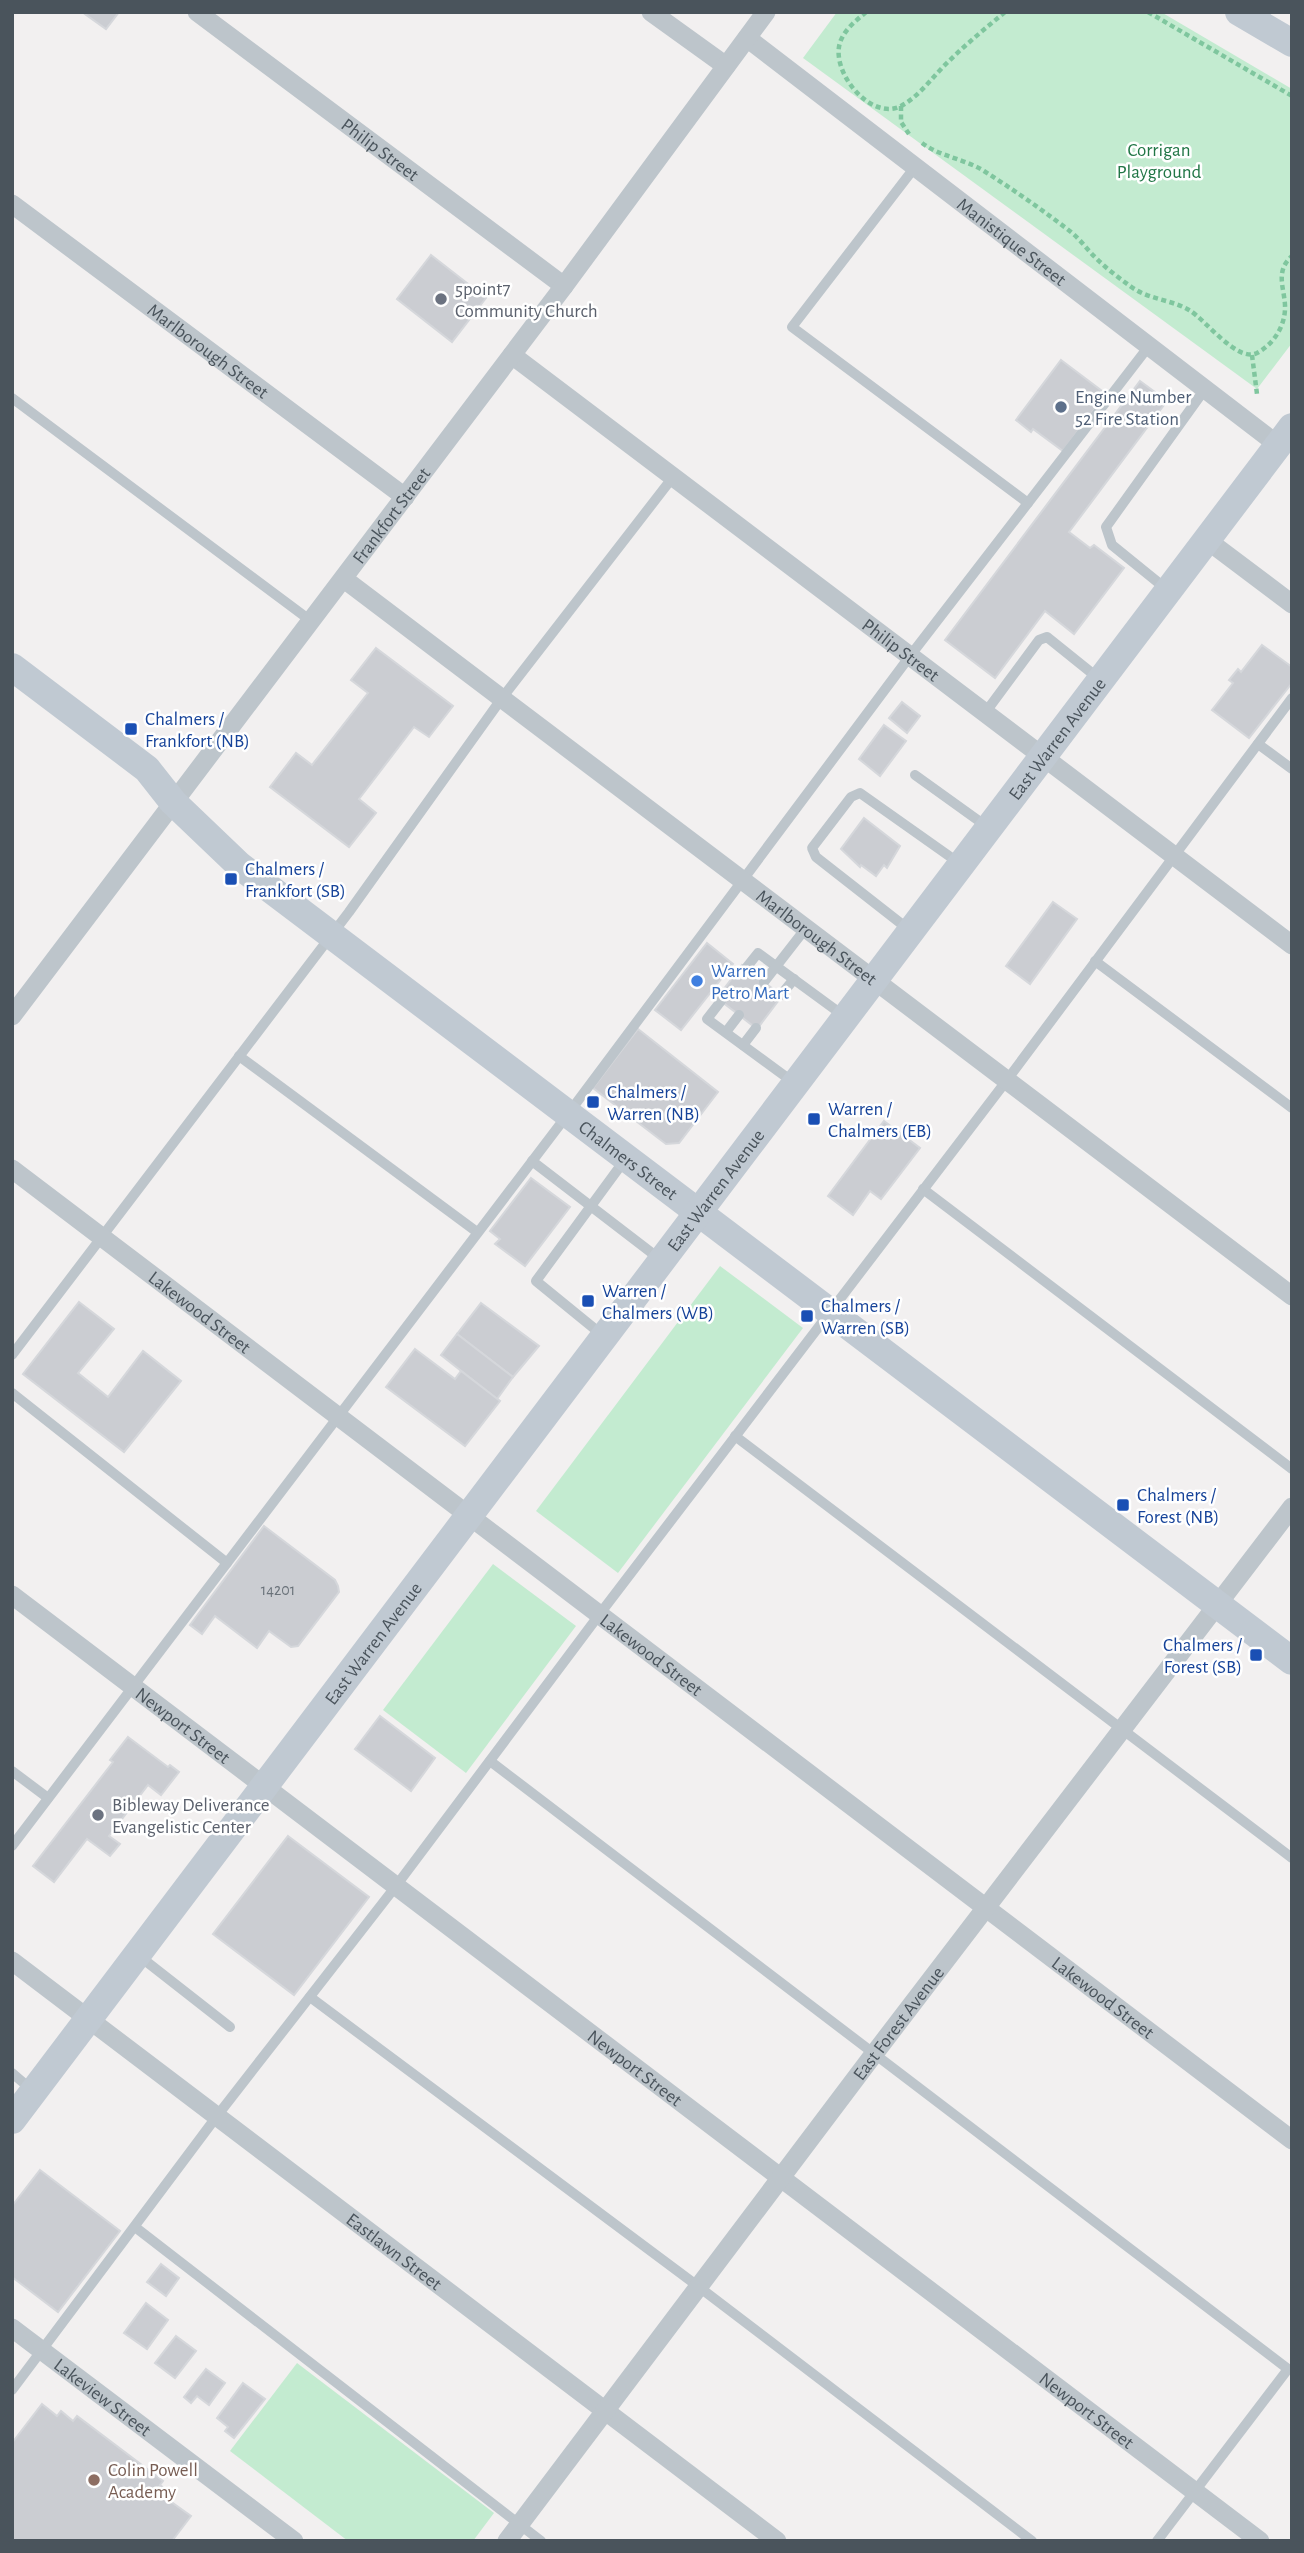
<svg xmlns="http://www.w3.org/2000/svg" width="1304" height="2553" font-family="'Alegreya Sans',sans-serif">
<rect width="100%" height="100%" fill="#f2f0f0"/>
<!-- green -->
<g fill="#c3ebd0">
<polygon points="837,12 1161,12 1292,89 1292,343 1257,389 803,58"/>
<polygon points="720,1266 803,1328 618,1573 536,1511"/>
<polygon points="493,1564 576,1626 466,1773 383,1710"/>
<polygon points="297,2363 494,2513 473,2541 348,2541 230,2451"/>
</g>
<!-- building -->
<g fill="#cbcdd2" stroke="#d5d7db" stroke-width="2">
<polygon points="87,12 119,12 106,29 85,14"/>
<polygon points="431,255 486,298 452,342 397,299"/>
<polygon points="1061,360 1106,394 1063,451 1033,429 1031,432 1016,420"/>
<polygon points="1140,381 1167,401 1069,532 1090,548 1094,545 1124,568 1074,634 1045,611 995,678 945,640"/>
<polygon points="1262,645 1292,667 1292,683 1249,738 1212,710 1233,683 1229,680 1238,669 1241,672"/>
<polygon points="376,648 453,706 429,737 414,727 359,799 376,813 349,847 270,787 296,753 312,765 368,693 351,680"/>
<polygon points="902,702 920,716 907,733 889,718"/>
<polygon points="884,725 906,741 880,776 859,759"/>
<polygon points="864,818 900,846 887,868 884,865 876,876 861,865 860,867 841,849"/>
<polygon points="1053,902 1077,919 1030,984 1006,966"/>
<polygon points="707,943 733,964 681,1030 655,1010"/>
<polygon points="742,965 782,996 757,1029 717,998"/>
<polygon points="638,1029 718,1092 679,1143 666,1144 593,1088"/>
<polygon points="884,1121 920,1148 881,1199 870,1191 853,1215 828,1196"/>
<polygon points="531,1178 570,1207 525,1266 495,1244 500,1239 490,1231"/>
<polygon points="79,1302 114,1329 78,1373 108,1397 143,1351 181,1381 124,1452 23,1374"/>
<polygon points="481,1303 539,1346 513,1377 457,1334"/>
<polygon points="457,1334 513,1377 497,1399 441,1355"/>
<polygon points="415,1349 455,1379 461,1371 500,1401 465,1446 386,1387"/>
<polygon points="264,1526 335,1580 338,1586 339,1592 298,1646 291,1647 269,1631 257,1648 215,1616 202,1634 190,1625"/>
<polygon points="380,1716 435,1758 411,1791 355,1749"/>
<polygon points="128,1737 168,1767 170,1765 179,1772 161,1795 148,1785 109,1836 120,1844 110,1856 87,1839 54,1882 33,1866 113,1762 110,1760"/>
<polygon points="288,1836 369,1897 294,1995 213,1934"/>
<polygon points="40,2170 120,2231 58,2312 12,2277 12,2206"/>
<polygon points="161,2264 179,2278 166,2296 147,2282"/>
<polygon points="146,2303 168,2320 147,2349 124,2333"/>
<polygon points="176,2336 196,2351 175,2378 155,2363"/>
<polygon points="206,2369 225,2383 209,2405 197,2396 191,2403 184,2397"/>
<polygon points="243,2383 265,2399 234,2438 225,2431 228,2427 217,2418"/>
<polygon points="42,2404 57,2416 61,2411 73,2421 77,2416 163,2481 160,2485 174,2496 170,2501 191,2516 172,2541 12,2541 12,2443"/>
</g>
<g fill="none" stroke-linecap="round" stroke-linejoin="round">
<!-- path -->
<g stroke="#7fc69e" stroke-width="4.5" stroke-dasharray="5 3.5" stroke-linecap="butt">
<path d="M866 12C857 20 846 28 841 40 828 69 870 122 901 106 920 96 933 76 948 62 966 44 986 28 1005 12"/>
<polyline points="1148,12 1292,96"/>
<polyline points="901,106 901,122 909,134"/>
<path d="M922 143C941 157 965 159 984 171 1014 190 1044 211 1071 232 1081 240 1088 251 1097 259 1107 269 1119 278 1130 286 1149 300 1170 299 1189 310 1205 319 1237 363 1257 353 1274 344 1286 325 1285 305 1284 287 1275 271 1292 256"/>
<polyline points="1252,355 1257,394"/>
</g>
<!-- lane -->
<g stroke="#bdc5cb" stroke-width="10">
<polyline points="915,167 792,327 1028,503"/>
<polyline points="12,398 311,621"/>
<polyline points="1165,588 1112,545 1106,527 1205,389"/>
<polyline points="985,713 1039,640 1047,637 1098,678"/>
<polyline points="1258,744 1292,769"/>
<polyline points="915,775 986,826"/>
<polyline points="908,929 816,857 812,848 851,797 860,793 959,863"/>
<polyline points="1095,961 1292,1108"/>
<polyline points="746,968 758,953 844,1016"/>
<polyline points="764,982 806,928"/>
<polyline points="781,995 794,979"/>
<polyline points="721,1001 707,1019 793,1082"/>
<polyline points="726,1032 739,1015"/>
<polyline points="743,1045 756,1028"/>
<polyline points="239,1056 477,1232"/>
<polyline points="532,1161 661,1260"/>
<polyline points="923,1189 1292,1469"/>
<polyline points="601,1334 536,1281 624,1161"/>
<polyline points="12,1355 349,912 502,698 673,477"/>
<polyline points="12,1393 227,1563"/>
<polyline points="735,1436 1292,1858"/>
<polyline points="490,1761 1288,2369 1157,2541"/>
<polyline points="12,1771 48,1798"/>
<polyline points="12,1846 568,1114 910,656 1149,346"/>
<polyline points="138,1955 230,2027"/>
<polyline points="310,1997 699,2287 1032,2541"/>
<polyline points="12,2073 33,2091"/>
<polyline points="135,2227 541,2541"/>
<polyline points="12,2390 217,2116 396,1886 599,1615 1007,1080 1292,698"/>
</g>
<!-- street -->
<g stroke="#bdc5cb" stroke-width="19">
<path id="s1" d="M197 12 564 286"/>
<polyline points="651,12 726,66"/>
<path id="s2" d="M747 38 1278 445"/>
<path id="s3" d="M12 204 405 497"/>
<path id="s4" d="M512 355 1292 945"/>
<polyline points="1207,540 1292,604"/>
<path id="s5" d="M344 579 1292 1296"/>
<path id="s6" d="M12 1016 564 286 766 12"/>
<path id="s7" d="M12 1169 1292 2140"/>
<path id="s8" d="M12 1595 1260 2541"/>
<path id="s9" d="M12 1961 777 2541"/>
<path id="s10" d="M12 2328 294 2541"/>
<path id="s11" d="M507 2541 874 2054 1292 1507"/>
</g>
<!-- secondary -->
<g stroke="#c0c9d2" stroke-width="28">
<polyline points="1239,12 1292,43"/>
<path id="s12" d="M12 667 147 769 173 802 240 866 1292 1661"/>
<path id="s13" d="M12 2120 1292 427"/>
</g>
</g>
<!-- markers -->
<g fill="#6b7280" stroke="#fff" stroke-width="2.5">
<circle cx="441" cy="299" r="7"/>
<circle cx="98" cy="1815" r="7"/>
</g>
<circle fill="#5c6f8a" stroke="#fff" stroke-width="2.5" cx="1061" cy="407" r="7"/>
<g fill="#1a4fb4" stroke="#fff" stroke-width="2.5">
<rect x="124" y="722" width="14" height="14" rx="3.5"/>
<rect x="224" y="872" width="14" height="14" rx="3.5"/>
<rect x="586" y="1095" width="14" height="14" rx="3.5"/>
<rect x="807" y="1112" width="14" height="14" rx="3.5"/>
<rect x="581" y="1294" width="14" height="14" rx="3.5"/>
<rect x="800" y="1309" width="14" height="14" rx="3.5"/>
<rect x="1116" y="1498" width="14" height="14" rx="3.5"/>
<rect x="1249" y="1648" width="14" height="14" rx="3.5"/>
</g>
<circle fill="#3f7fe0" stroke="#fff" stroke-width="2.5" cx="697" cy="981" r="7"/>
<circle fill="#8d6e63" stroke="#fff" stroke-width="2.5" cx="94" cy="2480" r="7"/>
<g text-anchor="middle" stroke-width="5" stroke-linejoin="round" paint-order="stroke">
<!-- number labels -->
<g font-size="16" fill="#6a727a">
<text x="278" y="1595">14201</text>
</g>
<!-- street labels -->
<g font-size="19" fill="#4a545c" stroke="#fff">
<text dy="7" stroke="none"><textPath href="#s1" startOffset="229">Philip Street</textPath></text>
<text dy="7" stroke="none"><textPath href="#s2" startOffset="334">Manistique Street</textPath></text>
<text dy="7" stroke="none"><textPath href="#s3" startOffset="245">Marlborough Street</textPath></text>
<text dy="7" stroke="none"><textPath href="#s6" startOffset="628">Frankfort Street</textPath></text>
<text dy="7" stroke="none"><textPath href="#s4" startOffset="488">Philip Street</textPath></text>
<text dy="7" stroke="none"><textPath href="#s13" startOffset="1732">East Warren Avenue</textPath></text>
<text dy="7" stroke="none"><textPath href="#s5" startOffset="593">Marlborough Street</textPath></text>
<text dy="7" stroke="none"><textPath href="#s12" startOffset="791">Chalmers Street</textPath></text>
<text dy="7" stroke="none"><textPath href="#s13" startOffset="1166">East Warren Avenue</textPath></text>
<text dy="7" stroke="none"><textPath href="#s7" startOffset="236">Lakewood Street</textPath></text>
<text dy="7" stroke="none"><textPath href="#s13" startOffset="598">East Warren Avenue</textPath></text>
<text dy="7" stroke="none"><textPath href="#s7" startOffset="803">Lakewood Street</textPath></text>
<text dy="7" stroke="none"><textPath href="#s8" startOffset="215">Newport Street</textPath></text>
<text dy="7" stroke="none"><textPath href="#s7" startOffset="1370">Lakewood Street</textPath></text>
<text dy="7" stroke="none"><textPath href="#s11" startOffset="649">East Forest Avenue</textPath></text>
<text dy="7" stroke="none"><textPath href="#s8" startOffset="782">Newport Street</textPath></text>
<text dy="7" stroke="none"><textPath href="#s9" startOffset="480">Eastlawn Street</textPath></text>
<text dy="7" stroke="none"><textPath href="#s10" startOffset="114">Lakeview Street</textPath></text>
<text dy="7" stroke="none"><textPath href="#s8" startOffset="1349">Newport Street</textPath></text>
</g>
<!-- park labels -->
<g font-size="19" fill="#217646" stroke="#fff">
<text x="1159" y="156">Corrigan<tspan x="1159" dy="22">Playground</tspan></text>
</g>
<!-- worship labels -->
<g font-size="19" fill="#5b616d" stroke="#fff" text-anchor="start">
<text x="455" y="295">5point7<tspan x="455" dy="22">Community Church</tspan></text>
<text x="112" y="1811">Bibleway Deliverance<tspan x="112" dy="22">Evangelistic Center</tspan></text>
</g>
<!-- service labels -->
<g font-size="19" fill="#4e5e75" stroke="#fff" text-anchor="start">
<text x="1075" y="403">Engine Number<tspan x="1075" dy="22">52 Fire Station</tspan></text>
</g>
<!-- transit labels -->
<g font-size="19" fill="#164399" stroke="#fff" text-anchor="start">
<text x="145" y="725">Chalmers /<tspan x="145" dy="22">Frankfort (NB)</tspan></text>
<text x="245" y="875">Chalmers /<tspan x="245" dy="22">Frankfort (SB)</tspan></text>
<text x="607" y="1098">Chalmers /<tspan x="607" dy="22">Warren (NB)</tspan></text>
<text x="828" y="1115">Warren /<tspan x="828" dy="22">Chalmers (EB)</tspan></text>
<text x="602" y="1297">Warren /<tspan x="602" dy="22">Chalmers (WB)</tspan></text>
<text x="821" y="1312">Chalmers /<tspan x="821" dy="22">Warren (SB)</tspan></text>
<text x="1137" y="1501">Chalmers /<tspan x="1137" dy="22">Forest (NB)</tspan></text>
<text x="1242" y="1651" text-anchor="end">Chalmers /<tspan x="1242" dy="22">Forest (SB)</tspan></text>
</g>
<!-- shop labels -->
<g font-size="19" fill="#366cbe" stroke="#fff" text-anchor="start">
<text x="711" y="977">Warren<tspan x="711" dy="22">Petro Mart</tspan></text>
</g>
<!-- education labels -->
<g font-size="19" fill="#785e54" stroke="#fff" text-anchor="start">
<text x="108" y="2476">Colin Powell<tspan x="108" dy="22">Academy</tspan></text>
</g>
</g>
<!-- border -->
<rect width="1304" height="2553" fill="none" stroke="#4a545c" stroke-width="28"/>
</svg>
